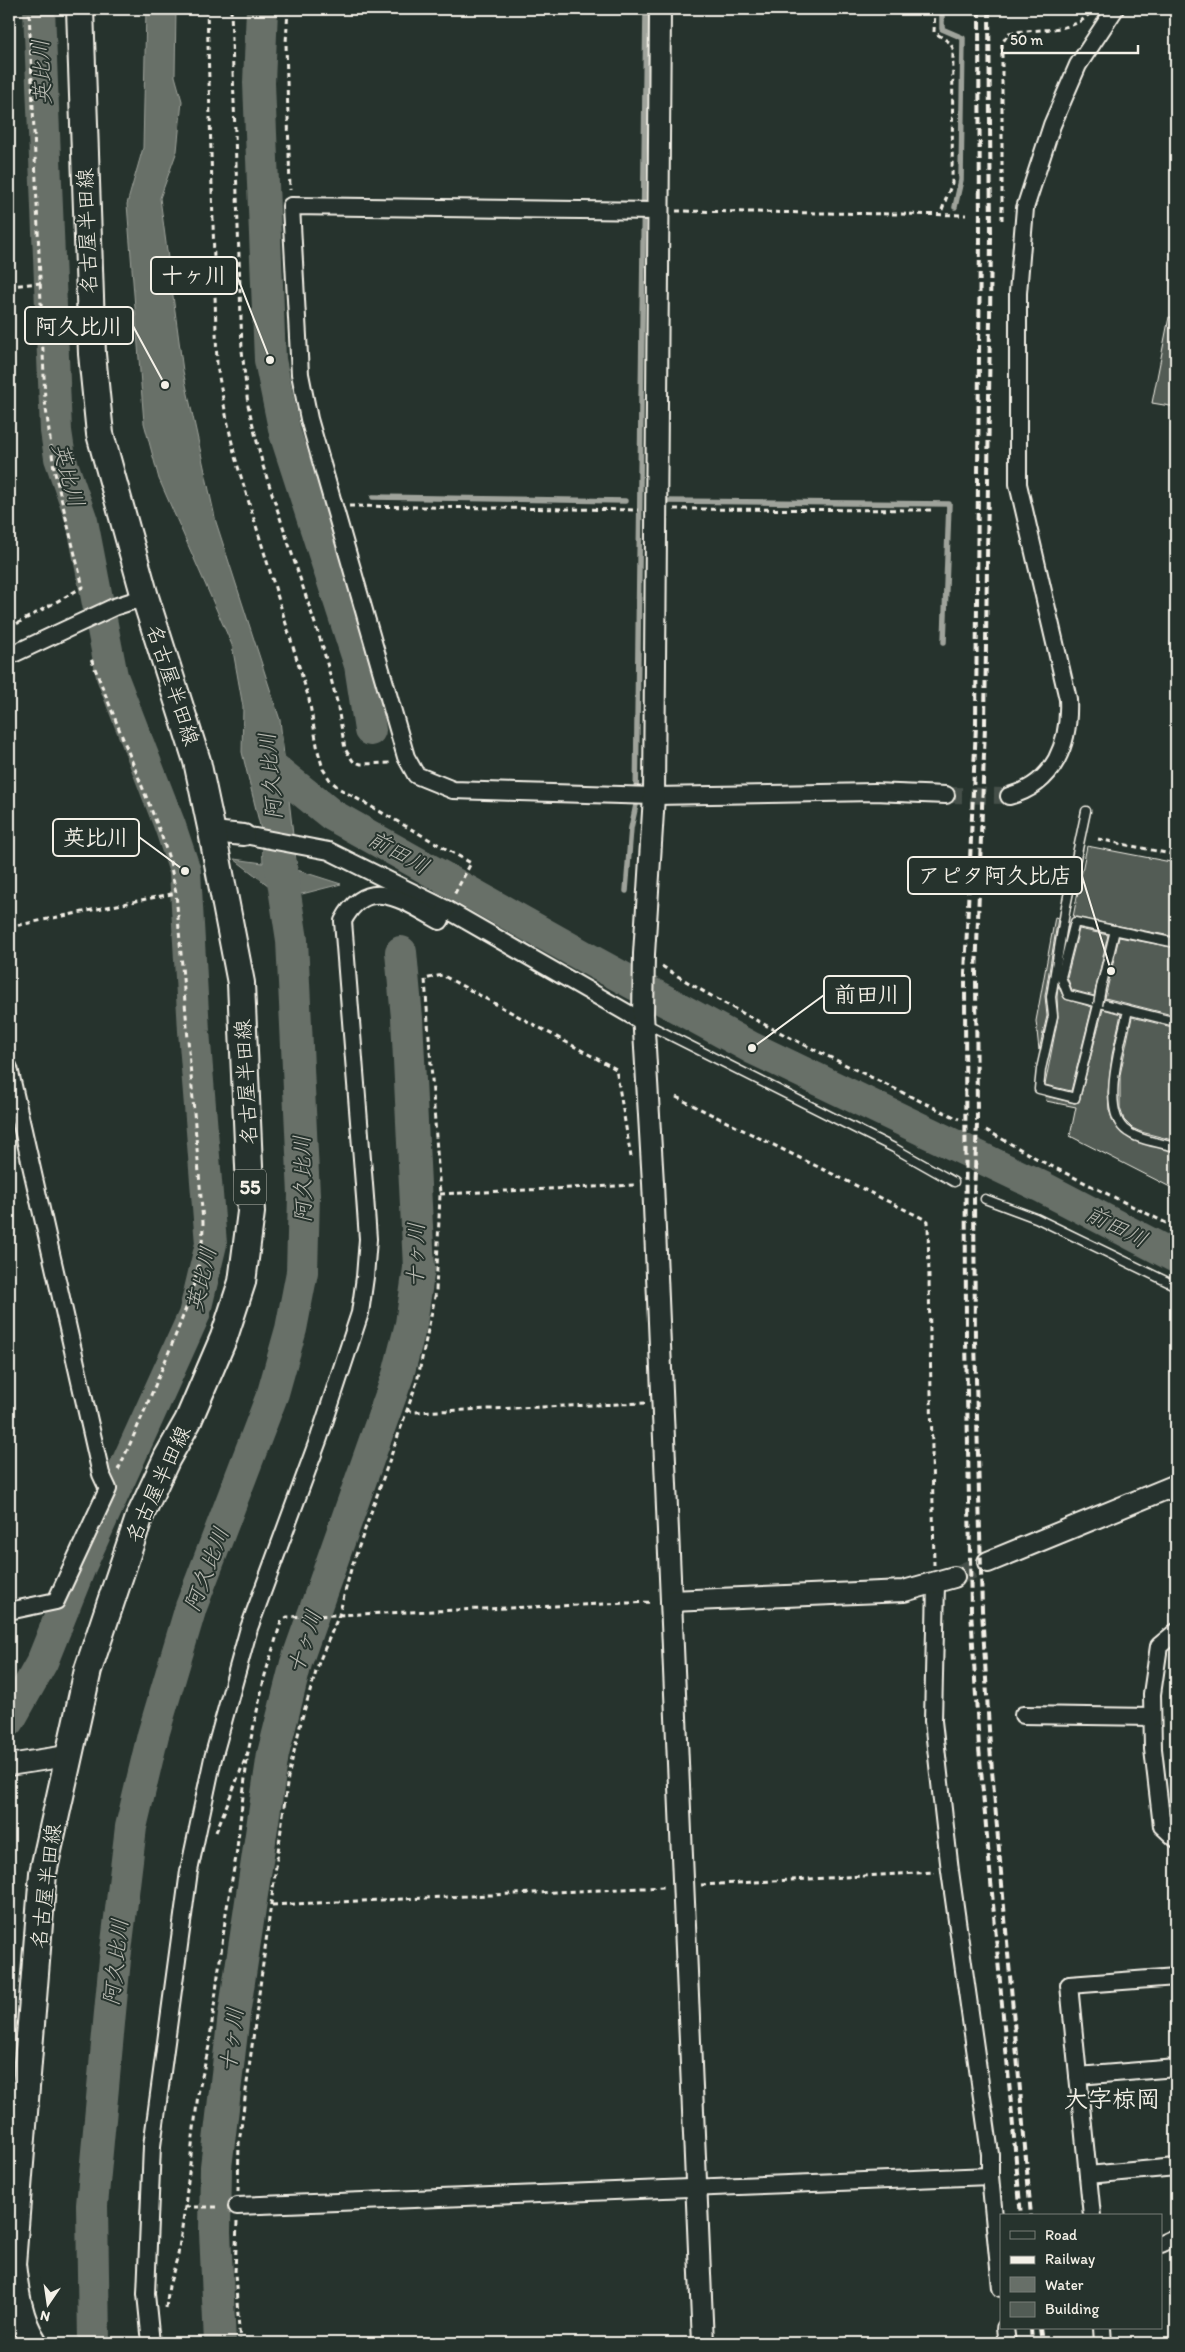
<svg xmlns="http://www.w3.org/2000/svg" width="1185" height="2352" font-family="Itim,'Klee One',sans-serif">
<rect width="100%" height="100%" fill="#26332d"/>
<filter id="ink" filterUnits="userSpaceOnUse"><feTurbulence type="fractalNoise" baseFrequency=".02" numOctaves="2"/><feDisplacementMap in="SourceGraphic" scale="10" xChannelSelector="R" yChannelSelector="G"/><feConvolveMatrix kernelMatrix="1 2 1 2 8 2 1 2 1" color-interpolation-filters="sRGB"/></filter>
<g filter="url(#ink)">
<!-- water -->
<polygon fill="#676f68" stroke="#9fa39b" points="146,9 176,9 175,76 182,101 177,151 160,198 183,371 216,522 280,720 297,870 341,884 302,894 273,889 234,859 263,863 262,834 242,752 243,707 232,645 159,479 144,423 127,204 143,148"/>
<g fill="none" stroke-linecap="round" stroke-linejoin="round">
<!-- stream -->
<g stroke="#9fa39b" stroke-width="5.5">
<polyline points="942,9 942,29 963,38 961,180 955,207"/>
<polyline points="373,497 625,501"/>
<polyline points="666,501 949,504 944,642"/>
<polyline points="626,891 631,828 636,805 646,9"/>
</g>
<!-- river -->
<g stroke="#676f68" stroke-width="32">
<polyline points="262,9 259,83 270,360 285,433 360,665 370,730"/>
<polyline points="270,765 332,815 594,962 752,1048 1042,1187 1176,1257"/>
<polyline points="9,1721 42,1662 80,1567 194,1315 211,1244 194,1031 185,871 170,826 112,676 82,521 60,458 56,431 39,9"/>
<polyline points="94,2343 92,2205 115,1959 131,1827 153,1735 191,1607 273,1393 291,1329 302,1272 304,1195 292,940 278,848"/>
<polyline points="220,2343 215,2232 216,2167 234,2015 273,1754 296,1663 398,1375 411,1324 419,1268 407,1018 401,952"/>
</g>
</g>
<!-- building -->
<g fill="#525c55" stroke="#f4f1e8">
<polygon points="1169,317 1176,318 1176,407 1152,403"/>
<polygon points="1087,846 1176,863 1176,937 1073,917"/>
<polygon points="1055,917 1058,918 1045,996 1047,1016 1039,1050 1036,1021"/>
<polygon points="1079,929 1108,935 1094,996 1072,990 1067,977"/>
<polygon points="1119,937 1176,948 1176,1016 1105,998"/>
<polygon points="1058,986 1065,999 1092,1007 1071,1091 1045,1085 1058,1017 1057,997"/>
<polygon points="1103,1009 1121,1014 1112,1055 1108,1092 1109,1110 1114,1124 1131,1140 1176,1152 1176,1190 1070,1136 1076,1107 1046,1101 1045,1096 1074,1103 1079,1102"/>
<polygon points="1132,1017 1176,1028 1176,1141 1141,1132 1132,1128 1124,1120 1120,1108 1120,1075"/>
</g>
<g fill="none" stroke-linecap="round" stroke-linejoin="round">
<!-- minor-tunnel -->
<polyline stroke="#455049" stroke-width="16" stroke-dasharray="16 8" stroke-linecap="butt" points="946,795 1009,796"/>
<!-- tertiary-tunnel -->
<polyline stroke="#455049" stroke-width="20" stroke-dasharray="20 10" stroke-linecap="butt" points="954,1577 988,1562"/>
<!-- service casing -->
<g stroke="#f4f1e8" stroke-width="11">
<g id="service">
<polyline points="1086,811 1066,906 1051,997 1053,1016 1041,1069 1039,1089 1075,1098 1098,1005"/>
<path d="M1176 943 1075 922 1061 977 1068 995 1128 1010C1122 1039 1098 1113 1128 1132 1141 1141 1161 1143 1176 1147"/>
<polyline points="1101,988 1115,930"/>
<polyline points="1128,1010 1176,1022"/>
<polyline points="645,1023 894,1148 954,1182"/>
<polyline points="985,1199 1036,1218 1176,1286"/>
</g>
</g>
<!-- minor casing -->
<g stroke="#f4f1e8" stroke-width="20">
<g id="minor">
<polyline points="657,211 291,206 300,374 309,419 406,757 416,775 453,790 654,796 874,792 946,795"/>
<polyline points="9,656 114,607 145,597"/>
<path d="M1009 796C1055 784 1070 743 1068 699L1018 484V293L1025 208 1052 125 1078 65 1115 9"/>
<polyline points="244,835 329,851 446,909 643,1022"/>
<polyline points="9,1068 101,1474 108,1489 56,1601 9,1611"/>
<polyline points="936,1583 933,1721 950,1871 990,2154 990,2176 1001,2288"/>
<polyline points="1176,1632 1159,1646 1152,1694 1153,1749 1162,1826 1176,1839"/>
<polyline points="1023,1715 1152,1717"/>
<polyline points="1078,2076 1176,2068"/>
<polyline points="1088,2175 1176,2167"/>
<polyline points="237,2206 990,2176"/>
<polyline points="1092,2216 1069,1985 1176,1977"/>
<polyline points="1161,2244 1176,2237"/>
<polyline points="1005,2328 1007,2343"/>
<polyline points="1102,2328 1103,2343"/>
<path d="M151 2343 146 2294 152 2146 189 1871 213 1758 249 1628 319 1438 360 1313 365 1277 368 1239 365 1197 343 921C368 873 405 902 440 921L446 909"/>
</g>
</g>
<!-- tertiary casing -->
<g stroke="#f4f1e8" stroke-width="24">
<g id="tertiary">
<polyline points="660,9 654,796 644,954 643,1014 653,1183 703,2343"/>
<polyline points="212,832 244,835"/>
<polyline points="988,1562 1176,1485"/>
<polyline points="671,1601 904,1591 954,1577"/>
<polyline points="9,1765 67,1756"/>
</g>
</g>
<!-- primary casing -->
<g stroke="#f4f1e8" stroke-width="30">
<path id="primary" d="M34 2343C19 2320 15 2291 12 2264L43 1873 88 1670 139 1518 167 1458 188 1421 224 1337 242 1282 251 1212 241 983 212 832 197 761 145 597 100 434 92 354 80 9"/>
</g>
<!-- path -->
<g stroke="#f4f1e8" stroke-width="3" stroke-dasharray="5 4" stroke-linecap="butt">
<polyline points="207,9 217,366 225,410 235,457 309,699 318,751 323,769 330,780 340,789 471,863 454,895"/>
<polyline points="231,9 242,350 248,405 263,466 323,648 337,702 345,749 353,761 361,764 390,763"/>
<polyline points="288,9 286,43 290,190"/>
<polyline points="935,9 934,32 949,42 953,48 952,183 940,215"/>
<polyline points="676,211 966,215"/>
<path d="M1002 220V43L1009 33C1034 28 1072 34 1089 14"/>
<polyline points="9,286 41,283"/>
<polyline points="349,506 638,510"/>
<polyline points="674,509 934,510"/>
<polyline points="9,628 83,587 54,469 45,401 29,9"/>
<polyline points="1098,839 1176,855"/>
<polyline points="9,927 176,893 170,862 161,834 90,656"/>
<path d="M662 966C711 998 763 1024 815 1050 863 1073 910 1097 959 1119"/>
<polyline points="676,1097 928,1221 934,1565"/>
<polyline points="986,1130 1043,1162 1176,1228"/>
<polyline points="440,1194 636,1185"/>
<polyline points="407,1410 413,1412 645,1403"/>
<path d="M118 1470C136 1432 152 1393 168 1354 186 1309 203 1271 203 1222L176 893"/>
<polyline points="216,1832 248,1752"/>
<polyline points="701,1885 935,1872"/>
<polyline points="272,1905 665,1887"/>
<polyline points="238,2191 239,2143 288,1777 302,1718 319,1662 339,1615 351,1569 417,1382 436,1292 440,1194 425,979 442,975 616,1069 631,1157"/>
<polyline points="185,2207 221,2207"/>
<polyline points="237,2222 235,2273 240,2343"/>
<polyline points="166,2308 169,2286 178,2255 185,2207 198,2094 209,2046 226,1913 236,1857 248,1752 265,1675 281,1622 287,1617 653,1602"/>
</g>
<!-- service -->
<use href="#service" stroke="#26332d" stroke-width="8"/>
<!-- minor -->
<use href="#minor" stroke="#26332d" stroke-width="16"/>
<!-- tertiary -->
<use href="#tertiary" stroke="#26332d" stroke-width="20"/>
<!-- primary -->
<use href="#primary" stroke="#26332d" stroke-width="26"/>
<!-- rail -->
<g stroke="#f4f1e8" stroke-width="4" stroke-dasharray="8 4" stroke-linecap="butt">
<polyline points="979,9 980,235 976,725 965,974 966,1339 971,1610 979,1748 1021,2216"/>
<polyline points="989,9 991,236 985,726 976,974 977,1123 974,1195 975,1340 982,1610 990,1747 1031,2216"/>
<polyline points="1031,2328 1032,2343"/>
<polyline points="1040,2328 1042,2343"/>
</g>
<!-- service-bridge casing -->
<g stroke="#f4f1e8" stroke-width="11" stroke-linecap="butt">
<polyline id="service-bridge" points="1098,1005 1101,988"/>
</g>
<!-- service-bridge -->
<use href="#service-bridge" stroke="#26332d" stroke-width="8"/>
</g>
</g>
<g text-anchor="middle" stroke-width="4" stroke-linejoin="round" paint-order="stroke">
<!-- shield labels -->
<rect fill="#26332d" stroke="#b6b8b0" stroke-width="1" x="234" y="1169.5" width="32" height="35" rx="4"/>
<g font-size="20" font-weight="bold" fill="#f4f1e8">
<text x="250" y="1194">55</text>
</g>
<!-- street labels -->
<g font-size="21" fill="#f4f1e8" stroke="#26332d">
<text transform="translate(87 231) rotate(-92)" y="7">名古屋半田線</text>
<text transform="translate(173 685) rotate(72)" y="7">名古屋半田線</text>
<text transform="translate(246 1082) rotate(-93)" y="7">名古屋半田線</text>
<text transform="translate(158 1484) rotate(-65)" y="7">名古屋半田線</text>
<text transform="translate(46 1886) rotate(-83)" y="7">名古屋半田線</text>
</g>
<!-- water labels -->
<g font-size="22" font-style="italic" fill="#bcbdb5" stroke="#26332d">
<text transform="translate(41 72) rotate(-92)" y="8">英比川</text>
<text transform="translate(69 475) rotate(74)" y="8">英比川</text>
<text transform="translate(270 776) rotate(-95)" y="8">阿久比川</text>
<text transform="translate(399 852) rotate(29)" y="8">前田川</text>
<text transform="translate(302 1179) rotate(-91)" y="8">阿久比川</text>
<text transform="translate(1117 1226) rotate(27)" y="8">前田川</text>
<text transform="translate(415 1255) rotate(-89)" y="8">十ヶ川</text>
<text transform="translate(201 1279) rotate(-77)" y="8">英比川</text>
<text transform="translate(206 1569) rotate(-69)" y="8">阿久比川</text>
<text transform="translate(304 1642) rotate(-72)" y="8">十ヶ川</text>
<text transform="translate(115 1962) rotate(-84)" y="8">阿久比川</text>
<text transform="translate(231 2040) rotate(-83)" y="8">十ヶ川</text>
</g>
<!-- quarter labels -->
<g font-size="24" font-weight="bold" fill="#f4f1e8" stroke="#26332d">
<text x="1112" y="2107">大字椋岡</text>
</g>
</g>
<!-- callouts -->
<path fill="none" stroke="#f4f1e8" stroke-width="2" d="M270 360L237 276M165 385L133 326M185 871L139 837M1111 971L1082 876M752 1048L824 995"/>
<g fill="#f4f1e8" stroke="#26332d" stroke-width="2">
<circle cx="270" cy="360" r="5"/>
<circle cx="165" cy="385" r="5"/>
<circle cx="185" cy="871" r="5"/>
<circle cx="1111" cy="971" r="5"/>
<circle cx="752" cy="1048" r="5"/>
</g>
<g fill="#26332d" stroke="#f4f1e8" stroke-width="2">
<rect x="151" y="257" width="86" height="37" rx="5"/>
<rect x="25" y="307" width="108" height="37" rx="5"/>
<rect x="53" y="819" width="86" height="37" rx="5"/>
<rect x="908" y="857" width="174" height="37" rx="5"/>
<rect x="824" y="976" width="86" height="37" rx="5"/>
</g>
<g font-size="22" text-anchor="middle" font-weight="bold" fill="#f4f1e8">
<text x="194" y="283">十ヶ川</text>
<text x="79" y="334">阿久比川</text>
<text x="96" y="845">英比川</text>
<text x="995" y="883">アピタ阿久比店</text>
<text x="867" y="1002">前田川</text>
</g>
<!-- margin -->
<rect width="1185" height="2352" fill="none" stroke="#26332d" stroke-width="30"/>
<rect x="15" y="15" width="1155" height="2322" fill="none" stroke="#f4f1e8" stroke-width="2" filter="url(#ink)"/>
<!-- legend -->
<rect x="1000" y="2214" width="162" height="115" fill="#26332d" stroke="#787f78"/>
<rect x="1010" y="2231" width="25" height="8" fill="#26332d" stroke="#787f78"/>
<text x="1045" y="2240" font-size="15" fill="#f4f1e8">Road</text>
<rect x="1010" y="2256" width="25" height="8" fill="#f4f1e8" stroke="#787f78"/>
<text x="1045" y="2264" font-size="15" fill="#f4f1e8">Railway</text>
<rect x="1010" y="2277" width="25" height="15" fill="#676f68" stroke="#787f78"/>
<text x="1045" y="2290" font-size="15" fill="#f4f1e8">Water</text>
<rect x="1010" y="2302" width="25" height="15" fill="#525c55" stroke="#787f78"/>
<text x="1045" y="2314" font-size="15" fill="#f4f1e8">Building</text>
<!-- north arrow -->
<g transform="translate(48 2304) rotate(193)" stroke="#26332d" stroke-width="4" paint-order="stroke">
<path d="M0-4L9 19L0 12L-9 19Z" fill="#f4f1e8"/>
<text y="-8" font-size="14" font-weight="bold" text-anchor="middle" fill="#f4f1e8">N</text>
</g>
<!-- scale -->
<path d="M1002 45v8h136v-8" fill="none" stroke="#f4f1e8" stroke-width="2.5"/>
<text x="1010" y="45" font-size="15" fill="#f4f1e8" stroke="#26332d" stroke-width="4" paint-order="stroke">50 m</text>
</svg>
